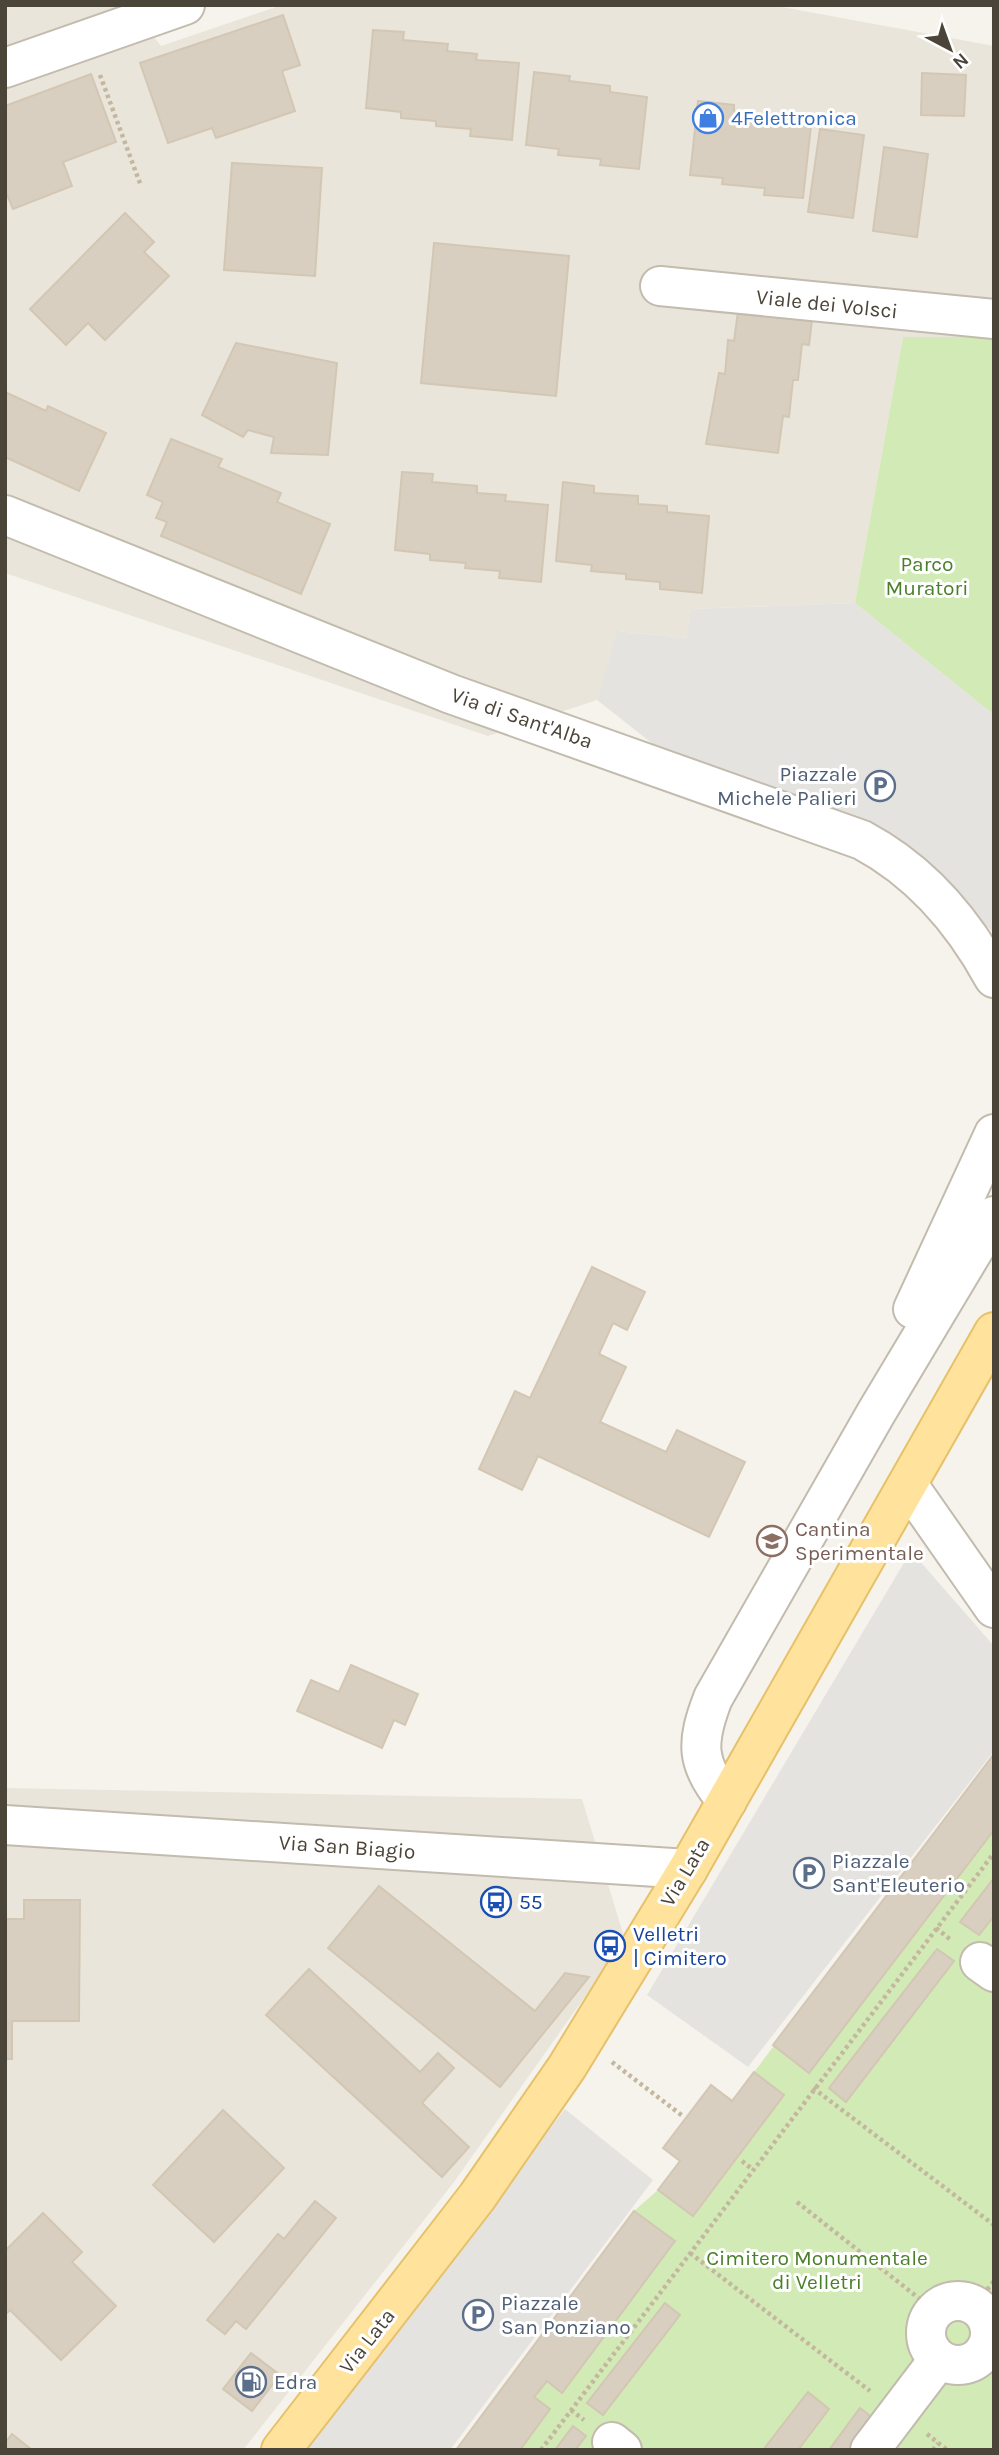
<svg xmlns="http://www.w3.org/2000/svg" width="999" height="2455" font-family="Karla,sans-serif">
<rect width="100%" height="100%" fill="#f6f3ec"/>
<!-- residential -->
<g fill="#eae5da">
<polygon points="5,5 129,5 161,46 282,5 771,5 994,46 994,337 903,337 855,603 691,609 686,638 618,631 597,700 488,736 5,573"/>
<polygon points="5,1788 582,1799 625,1940 454,2182 243,2450 5,2450"/>
</g>
<!-- green -->
<g fill="#d2eab5">
<polygon points="903,337 994,337 994,715 855,603"/>
<polygon points="994,1754 994,2450 456,2450 634,2211 658,2190 679,2161 663,2148 711,2085 733,2100"/>
</g>
<!-- parking -->
<g fill="#e5e3e0">
<polygon points="855,603 994,715 994,933 874,825 658,748 597,700 617,631 686,638 691,609"/>
<polygon points="911,1551 994,1646 994,1751 748,2067 647,1995"/>
<polygon points="565,2109 653,2180 450,2450 298,2450"/>
</g>
<!-- building -->
<g fill="#d8cfc1" stroke="#d3c7b4" stroke-width="2">
<polygon points="283,15 300,65 282,71 295,111 216,138 212,128 168,143 140,63"/>
<polygon points="373,30 404,32 403,40 448,44 447,51 477,54 476,60 519,63 512,140 470,136 471,129 436,126 436,121 401,118 401,112 366,108"/>
<polygon points="534,72 570,76 569,81 610,86 610,92 647,97 639,169 600,165 601,159 558,155 559,149 526,145"/>
<polygon points="922,73 966,75 964,116 921,115"/>
<polygon points="91,74 116,142 63,162 72,186 13,209 5,190 5,106"/>
<polygon points="698,101 734,105 734,111 775,115 774,122 811,126 803,198 764,195 765,188 722,184 723,178 690,175"/>
<polygon points="820,129 864,135 853,218 808,212"/>
<polygon points="884,147 928,154 917,237 873,231"/>
<polygon points="232,163 322,168 315,276 224,270"/>
<polygon points="125,213 154,242 144,252 169,276 105,340 88,323 66,345 30,309"/>
<polygon points="434,243 569,256 556,396 421,383"/>
<polygon points="739,304 813,312 809,345 802,344 798,380 793,380 789,417 783,416 778,453 706,444 719,373 725,374 728,340 734,341"/>
<polygon points="236,343 337,363 328,455 271,453 274,437 248,430 243,437 202,415"/>
<polygon points="5,392 46,411 48,406 106,433 79,491 5,457"/>
<polygon points="171,439 222,459 218,467 281,493 277,502 330,524 301,594 161,536 167,522 156,518 163,502 147,495"/>
<polygon points="402,472 433,474 432,482 477,486 477,493 506,495 505,501 548,505 541,582 499,578 500,571 465,568 466,563 430,560 430,554 395,550"/>
<polygon points="563,482 594,486 594,493 638,496 638,504 667,506 667,512 709,516 702,593 660,589 660,582 626,579 626,574 591,571 592,565 556,561"/>
<polygon points="592,1267 645,1292 627,1330 613,1323 599,1354 626,1367 600,1422 666,1452 677,1430 745,1462 709,1537 538,1456 522,1490 479,1469 515,1391 530,1398"/>
<polygon points="351,1665 418,1694 405,1725 394,1720 382,1748 297,1711 311,1680 339,1692"/>
<polygon points="994,1754 994,1830 809,2073 773,2045"/>
<polygon points="994,1878 994,1916 979,1935 960,1922"/>
<polygon points="379,1886 535,2011 565,1973 589,1977 500,2087 328,1948"/>
<polygon points="24,1900 80,1900 79,2021 12,2021 12,2059 5,2059 5,1919 24,1919"/>
<polygon points="937,1949 954,1961 846,2102 829,2088"/>
<polygon points="309,1969 420,2072 438,2053 454,2068 422,2103 469,2147 442,2177 266,2015"/>
<polygon points="754,2072 784,2095 693,2216 658,2190 680,2161 663,2148 711,2085 732,2101"/>
<polygon points="223,2110 284,2168 214,2242 153,2185"/>
<polygon points="315,2201 336,2218 246,2329 236,2321 225,2334 207,2320 278,2234 284,2239"/>
<polygon points="634,2211 675,2241 562,2393 547,2381 534,2397 550,2409 520,2450 456,2450"/>
<polygon points="43,2213 82,2252 72,2262 116,2306 61,2360 10,2310 5,2315 5,2251"/>
<polygon points="665,2303 680,2315 603,2415 587,2403"/>
<polygon points="251,2353 280,2375 252,2411 223,2389"/>
<polygon points="808,2392 829,2409 798,2450 763,2450"/>
<polygon points="860,2408 874,2419 851,2450 829,2450"/>
<polygon points="573,2426 586,2436 575,2450 555,2450"/>
<polygon points="12,2434 32,2450 5,2450 5,2443"/>
</g>
<g fill="none" stroke-linecap="round" stroke-linejoin="round">
<!-- minor casing -->
<g stroke="#c2bbae" stroke-width="42">
<g id="minor">
<polyline points="5,68 185,5"/>
<polyline points="660,286 994,319"/>
<path d="M5 515 451 694 862 840C920 871 963 921 994 978"/>
<polyline points="913,1309 994,1134"/>
<polyline points="908,1485 994,1608"/>
<path d="M727 1801C695 1764 696 1742 713 1698L876 1413 994 1216"/>
<polyline points="5,1825 688,1869"/>
<polyline points="980,1962 994,1972"/>
<circle cx="958" cy="2333" r="32"/>
<polyline points="612,2442 622,2450"/>
<polyline points="870,2450 939,2359"/>
</g>
</g>
<!-- major casing -->
<g stroke="#e6c16a" stroke-width="42">
<polyline id="major" points="281,2450 477,2197 567,2067 688,1869 994,1332"/>
</g>
<!-- path -->
<g stroke="#c4b79f" stroke-width="4.5" stroke-dasharray="3.5 3.5" stroke-linecap="butt">
<polyline points="100,75 141,186"/>
<polyline points="936,1928 951,1940"/>
<polyline points="612,2062 684,2117"/>
<polyline points="813,2088 994,2225"/>
<polyline points="742,2161 752,2169"/>
<polyline points="797,2202 935,2311"/>
<polyline points="690,2253 870,2391"/>
<polyline points="974,2306 994,2281"/>
<polyline points="988,2324 994,2323"/>
<polyline points="571,2410 584,2420"/>
<polyline points="927,2434 947,2450"/>
<polyline points="541,2450 994,1853"/>
<polyline points="933,2450 938,2443"/>
</g>
<!-- minor -->
<use href="#minor" stroke="#fff" stroke-width="38"/>
<!-- major -->
<use href="#major" stroke="#ffe39c" stroke-width="38"/>
</g>
<!-- icons -->
<defs>
<g id="shop-ring" transform="scale(1.575)"><circle r="9.5" fill="#fff" stroke="#3f7fe0" stroke-width="1.5"/><path d="M-5-2.5h2.3a2.7 3.5 0 0 1 5.4 0H5L5.5 6h-11ZM-1.5-2.5h3a1.5 2.3 0 0 0-3 0Z" fill="#3f7fe0"/></g>
<g id="parking-ring" transform="scale(1.575)"><circle r="9.5" fill="#fff" stroke="#5c6f8a" stroke-width="1.5"/><path d="M-3.5-5.5H1a3.5 3.5 0 0 1 0 7H-1V5.5H-3.5ZM-1-3.4V-.6H.8a1.4 1.4 0 0 0 0-2.8Z" fill="#5c6f8a"/></g>
<g id="university-ring" transform="scale(1.575)"><circle r="9.5" fill="#fff" stroke="#8d6e63" stroke-width="1.5"/><path d="M0-5L7-2L0 1L-7-2ZM-4 1L0 2.5L4 1V4Q0 6-4 4Z" fill="#8d6e63"/></g>
<g id="bus-ring" transform="scale(1.575)"><circle r="9.5" fill="#fff" stroke="#1a4fb4" stroke-width="1.5"/><path d="M-5-6H5V4H4V6H2V4H-2V6H-4V4H-5ZM-3.5-4V0h7V-4ZM-3.5 1.2v1.5H-2V1.2ZM2 1.2v1.5H3.5V1.2Z" fill="#1a4fb4"/></g>
<g id="fuel-ring" transform="scale(1.575)"><circle r="9.5" fill="#fff" stroke="#5c6f8a" stroke-width="1.5"/><path d="M-5.5-6h7V0h2V4h1.3V-2.5L3-4.5l.8-.8L6-3V5H2.5V1h-1V6h-7ZM-4.2-4.7v3.2H.2V-4.7Z" fill="#5c6f8a"/></g>
</defs>
<g fill-rule="evenodd">
<use href="#shop-ring" x="708" y="118"/>
<use href="#parking-ring" x="880" y="786"/>
<use href="#university-ring" x="772" y="1541"/>
<use href="#parking-ring" x="809" y="1873"/>
<use href="#bus-ring" x="496" y="1902"/>
<use href="#bus-ring" x="610" y="1946"/>
<use href="#parking-ring" x="478" y="2315"/>
<use href="#fuel-ring" x="251" y="2382"/>
</g>
<g text-anchor="middle" stroke-width="6" stroke-linejoin="round" paint-order="stroke">
<!-- shop labels -->
<g font-size="21" fill="#366cbe" stroke="#fff" text-anchor="start">
<text x="731" y="125">4Felettronica</text>
</g>
<!-- street labels -->
<g font-size="21" fill="#4b4439" stroke="#fff">
<text transform="translate(827 304) rotate(6)" y="7">Viale dei Volsci</text>
<text transform="translate(522 718) rotate(19)" y="7">Via di Sant'Alba</text>
<text transform="translate(347 1847) rotate(4)" y="7">Via San Biagio</text>
<text transform="translate(685 1872) rotate(-59)" y="7">Via Lata</text>
<text transform="translate(367 2341) rotate(-52)" y="7">Via Lata</text>
</g>
<!-- park labels -->
<g font-size="21" fill="#4a7f2a" stroke="#fff">
<text x="927" y="571">Parco<tspan x="927" dy="24">Muratori</tspan></text>
<text x="817" y="2265">Cimitero Monumentale<tspan x="817" dy="24">di Velletri</tspan></text>
</g>
<!-- service labels -->
<g font-size="21" fill="#4e5e75" stroke="#fff" text-anchor="start">
<text x="857" y="781" text-anchor="end">Piazzale<tspan x="857" dy="24">Michele Palieri</tspan></text>
<text x="832" y="1868">Piazzale<tspan x="832" dy="24">Sant'Eleuterio</tspan></text>
<text x="501" y="2310">Piazzale<tspan x="501" dy="24">San Ponziano</tspan></text>
<text x="274" y="2389">Edra</text>
</g>
<!-- education labels -->
<g font-size="21" fill="#785e54" stroke="#fff" text-anchor="start">
<text x="795" y="1536">Cantina<tspan x="795" dy="24">Sperimentale</tspan></text>
</g>
<!-- transit labels -->
<g font-size="21" fill="#164399" stroke="#fff" text-anchor="start">
<text x="519" y="1909">55</text>
<text x="633" y="1941">Velletri<tspan x="633" dy="24">| Cimitero</tspan></text>
</g>
</g>
<!-- border -->
<rect width="999" height="2455" fill="none" stroke="#4b4439" stroke-width="14"/>
<!-- north arrow -->
<g transform="translate(950 49) rotate(139)" stroke="#ffffff" stroke-width="5" paint-order="stroke">
<path d="M0-5L12 26L0 18L-12 26Z" fill="#4b4439"/>
<text y="-10" font-size="19" font-weight="bold" text-anchor="middle" fill="#4b4439">N</text>
</g>
</svg>
